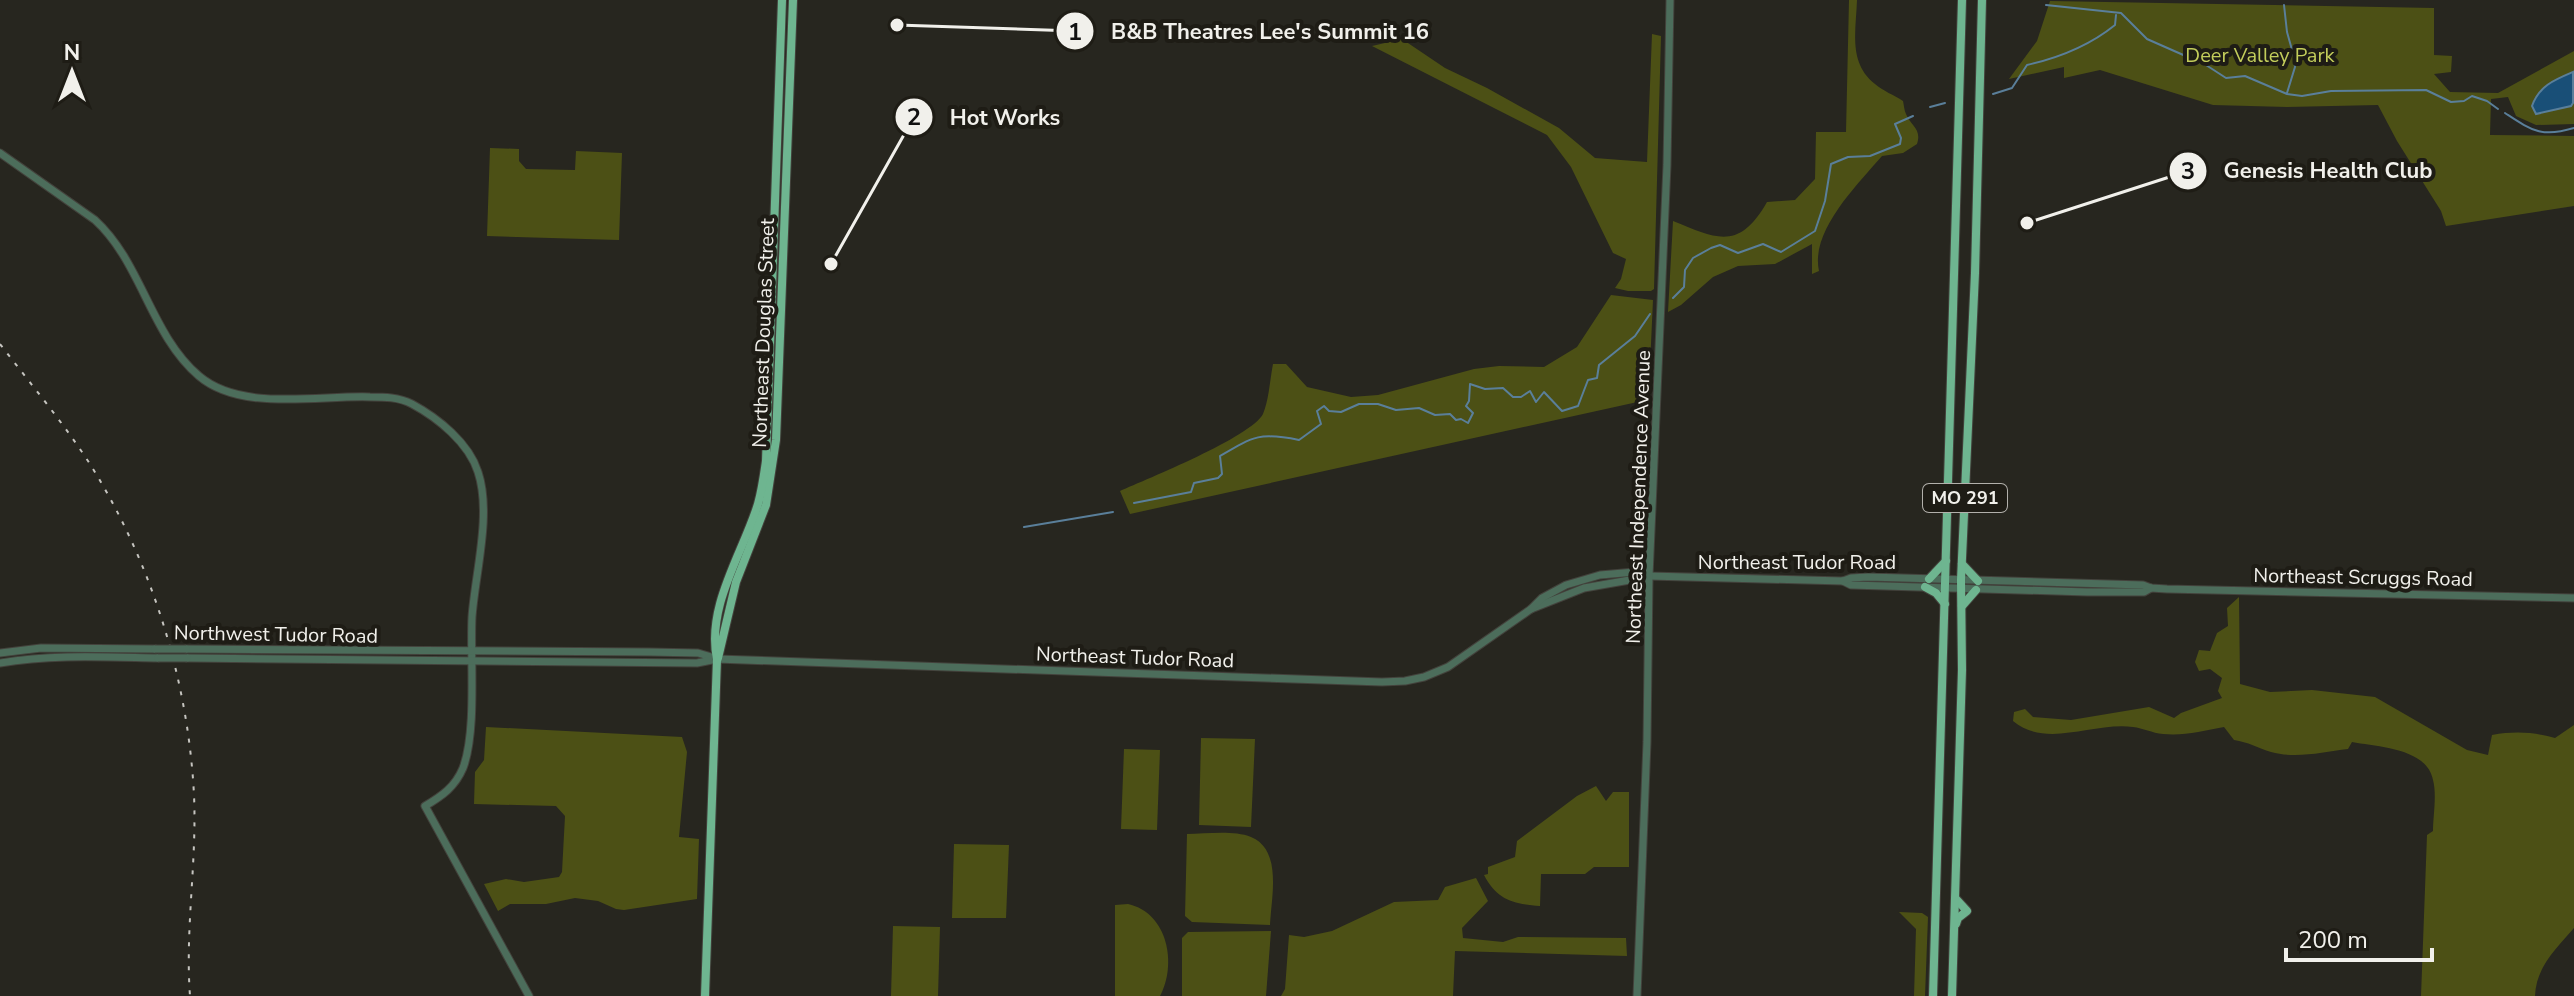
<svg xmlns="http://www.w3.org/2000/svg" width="2574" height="996" font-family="'Nunito Sans',sans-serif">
<rect width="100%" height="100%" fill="#27261f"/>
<!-- green -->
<g fill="#4c5015">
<path d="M1849 0H1857C1856 31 1848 63 1875 84 1883 91 1894 95 1903 101 1904 105 1904 110 1906 114 1911 126 1922 129 1917 144L1903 153 1882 156C1858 184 1810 231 1819 271L1812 274V244L1775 264 1738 266 1713 277 1681 305 1668 312 1673 221C1717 239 1739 251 1767 202L1795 200 1815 179 1816 132H1846Z"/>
<polygon points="2050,1 2434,8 2434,55 2452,56 2451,72 2434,74 2450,92 2498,93 2574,51 2574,124 2536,125 2516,116 2508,97 2491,99 2490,135 2574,136 2574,206 2446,226 2441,211 2397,141 2378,105 2287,107 2213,105 2100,70 2064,78 2064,67 2009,79 2037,41"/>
<polygon points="1652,34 1661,36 1654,289 1651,291 1628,291 1615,288 1621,279 1626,259 1613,253 1571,167 1547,135 1372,46 1402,39 1445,68 1487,88 1559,128 1595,158 1647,162"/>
<polygon points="490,148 519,149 519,161 526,169 575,170 576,151 622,153 619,240 487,236"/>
<path d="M1611 295 1653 300 1647 431H1642V401L1130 514 1120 491C1147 479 1251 437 1263 414 1269 400 1270 379 1273 364H1286L1307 387 1351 397 1378 395 1474 369 1499 366 1544 367 1577 347Z"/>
<path d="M2239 597 2240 684 2270 692 2312 690 2375 697 2467 750 2488 755 2492 735C2515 731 2533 732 2555 738L2574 725V928C2556 949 2536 967 2535 996H2421L2427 835 2433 831C2433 816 2437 795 2433 780 2427 748 2378 747 2352 742L2348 749C2323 752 2296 759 2271 752 2258 748 2248 742 2234 740L2224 727C2203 731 2184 736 2163 734 2152 733 2143 728 2133 727 2092 722 2047 749 2013 721L2014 712 2025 709 2033 717 2071 720 2149 707 2174 718 2181 713 2222 698 2218 691 2222 678 2210 669 2199 671 2195 662 2199 650 2210 651 2217 633 2228 626 2227 608Z"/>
<polygon points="486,727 682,737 687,752 679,837 699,839 697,899 624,910 616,909 598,901 575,898 546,904 510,904 498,911 484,884 506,879 524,882 559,877 562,872 565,816 556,806 474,804 475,772 484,760"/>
<polygon points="1201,738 1255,739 1251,827 1199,825"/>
<polygon points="1124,749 1160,750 1157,830 1121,829"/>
<path d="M1596 786 1606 801 1613 792H1629V867H1594L1585 874H1541L1540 906C1513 904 1497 900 1484 875L1488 874V867L1515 857 1517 841 1577 796Z"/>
<path d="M1187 834C1206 834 1233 830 1251 837 1283 850 1271 899 1270 925L1192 922 1185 916Z"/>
<polygon points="954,844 1009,845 1006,918 952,918"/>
<polygon points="1476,878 1488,901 1462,928 1463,938 1503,942 1518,937 1626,938 1627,956 1455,951 1453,996 1281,996 1285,989 1289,935 1304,937 1332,931 1394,902 1438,900 1445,887"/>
<path d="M1128 904C1168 913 1177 964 1160 996H1115V905Z"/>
<polygon points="1899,912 1922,913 1928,917 1925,996 1914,996 1916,929"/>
<polygon points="893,926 940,927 938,996 891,996"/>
<polygon points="1271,931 1266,996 1182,996 1182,938 1188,932"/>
</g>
<!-- water -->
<path fill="#194f77" stroke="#5a7f9a" stroke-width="2" d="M2573 72V103L2571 106 2536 114 2532 106C2539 86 2554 80 2573 72Z"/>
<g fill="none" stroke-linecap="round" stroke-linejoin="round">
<!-- stream -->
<g stroke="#5a7f9a" stroke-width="2">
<polyline points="2046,5 2121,13 2147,39 2206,65 2226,78 2245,76 2287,94 2302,96 2331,91 2426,90 2451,102 2464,101 2472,96 2487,101 2498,109"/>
<polyline points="2284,5 2287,32 2294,57 2295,67 2287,93"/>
<path d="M1993 94 2012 88 2027 65C2058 58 2089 46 2115 25L2116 15"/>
<polyline points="1930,107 1945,103"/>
<path d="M2505 113C2531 130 2541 138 2574 128"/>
<polyline points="1673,298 1684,287 1685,270 1693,258 1711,248 1720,245 1738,253 1763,244 1781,252 1815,231 1825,201 1831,164 1848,157 1870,156 1900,144 1901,138 1895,124 1913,116"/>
<path d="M1134 503 1191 492 1194 483 1218 478 1222 474 1220 456C1254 436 1260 432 1299 440L1321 424 1317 411 1324 406 1329 411 1341 412 1359 404H1378L1396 410 1419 408 1435 415 1450 414 1456 420 1461 419 1468 423 1473 413 1466 406 1469 401 1470 384 1485 389 1503 388 1513 397H1521L1530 391 1536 402 1544 392 1562 411 1578 406 1588 380 1597 378 1599 365 1635 336 1650 314"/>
<polyline points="1024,527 1113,512"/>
</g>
<!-- minor casing -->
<g stroke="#43423c" stroke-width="9">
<g id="minor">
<path d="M0 153 95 220C142 263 150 334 199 376 241 412 319 395 370 397 384 397 399 397 412 404 438 418 469 443 478 472 492 514 475 574 472 617 470 659 477 731 463 768 455 787 442 796 425 806L529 996"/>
<polyline points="1843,581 1851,585 2087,592 2144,592 2151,588"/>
<polyline points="1531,609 1584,588 1647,577"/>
<polyline points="186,649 649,652 698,653 715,658"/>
<polyline points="0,653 41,648 155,649"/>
<polyline points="187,658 697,663 717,659 1382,682 1405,681 1424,677 1448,667 1531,609 1542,598 1566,585 1600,575 1635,572 1649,576 1843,581 1851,578 1868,577 2143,585 2151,588 2167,589 2574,598"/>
<path d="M0 663C52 654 105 657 158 658"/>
<polyline points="1637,996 1647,742 1649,576 1667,165 1670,0"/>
</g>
</g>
<!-- major casing -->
<g stroke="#43423c" stroke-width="10">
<g id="major">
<polyline points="1962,564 1978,581"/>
<polyline points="1929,579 1946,561"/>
<polyline points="1925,587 1936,593 1945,604"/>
<polyline points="1962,606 1976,590"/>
<polyline points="718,658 736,582 766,505 776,440 793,0"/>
<polyline points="1956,924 1958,918 1967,911 1956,899"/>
<path d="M705 996 717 659C706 606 743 553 758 504 762 490 764 475 766 461L782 0"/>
<polyline points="1933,996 1962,0"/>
<polyline points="1952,996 1962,670 1961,580 1975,273 1982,0"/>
</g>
</g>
<!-- minor -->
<use href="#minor" stroke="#4c6d5b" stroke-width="7"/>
<!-- major -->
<use href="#major" stroke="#6eb590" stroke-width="8"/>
<!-- rail -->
<path stroke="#c6c5c0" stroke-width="2" stroke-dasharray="4 8" stroke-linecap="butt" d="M0 344C30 383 61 420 88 461 151 560 188 678 194 795 197 862 185 929 190 996"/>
<!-- minor-bridge casing -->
<g stroke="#43423c" stroke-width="9" stroke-linecap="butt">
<g id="minor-bridge">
<polyline points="155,649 186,649"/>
<polyline points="158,658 187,658"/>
</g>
</g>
<!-- minor-bridge -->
<use href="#minor-bridge" stroke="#4c6d5b" stroke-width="7"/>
</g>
<g text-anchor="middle" stroke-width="8" stroke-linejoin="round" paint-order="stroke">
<!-- shield labels -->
<rect fill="#1e1c15" stroke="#b2b0ab" stroke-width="2" x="1923" y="484" width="84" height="28" rx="6"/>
<g font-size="18" font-weight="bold" fill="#f1f0eb">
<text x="1965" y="504">MO 291</text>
</g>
<!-- park labels -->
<g font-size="20" fill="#c3cd5b" stroke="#1e1c15">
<text x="2260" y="62">Deer Valley Park</text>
</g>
<!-- street labels -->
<g font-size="20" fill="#f1f0eb" stroke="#1e1c15">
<text transform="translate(763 333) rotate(-88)" y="7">Northeast Douglas Street</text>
<text transform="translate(1638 497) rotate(-88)" y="7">Northeast Independence Avenue</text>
<text x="1797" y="569">Northeast Tudor Road</text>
<text transform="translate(2363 577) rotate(1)" y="7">Northeast Scruggs Road</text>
<text transform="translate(276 634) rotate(1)" y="7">Northwest Tudor Road</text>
<text transform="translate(1135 657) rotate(2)" y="7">Northeast Tudor Road</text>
</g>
</g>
<!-- callouts -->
<path fill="none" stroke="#f1f0eb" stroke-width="3" d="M897 25L1075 31M831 264L914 117M2027 223L2188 171"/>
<g fill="#f1f0eb" stroke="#1e1c15" stroke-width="3">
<circle cx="897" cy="25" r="8"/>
<circle cx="831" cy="264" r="8"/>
<circle cx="2027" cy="223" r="8"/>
<circle cx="1075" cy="31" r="20"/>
<circle cx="914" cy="117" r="20"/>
<circle cx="2188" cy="171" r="20"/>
</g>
<g font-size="24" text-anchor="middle" font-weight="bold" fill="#111">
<text x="1075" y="40">1</text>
<text x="914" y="125">2</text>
<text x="2188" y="179">3</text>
</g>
<g font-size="22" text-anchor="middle" font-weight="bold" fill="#f1f0eb" stroke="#1e1c15" stroke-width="8" stroke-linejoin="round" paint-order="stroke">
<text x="1270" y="39">B&amp;B Theatres Lee's Summit 16</text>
<text x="1005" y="125">Hot Works</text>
<text x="2328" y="178">Genesis Health Club</text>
</g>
<!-- north arrow -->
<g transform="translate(72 72)" stroke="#1e1c15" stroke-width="6" paint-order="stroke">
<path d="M0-6L14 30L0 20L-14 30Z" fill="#f1f0eb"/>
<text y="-12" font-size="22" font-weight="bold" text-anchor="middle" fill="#f1f0eb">N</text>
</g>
<!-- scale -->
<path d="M2286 948v12h146v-12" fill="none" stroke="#f1f0eb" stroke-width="4"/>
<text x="2298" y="948" font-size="24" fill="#f1f0eb" stroke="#1e1c15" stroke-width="6" paint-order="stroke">200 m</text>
</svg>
